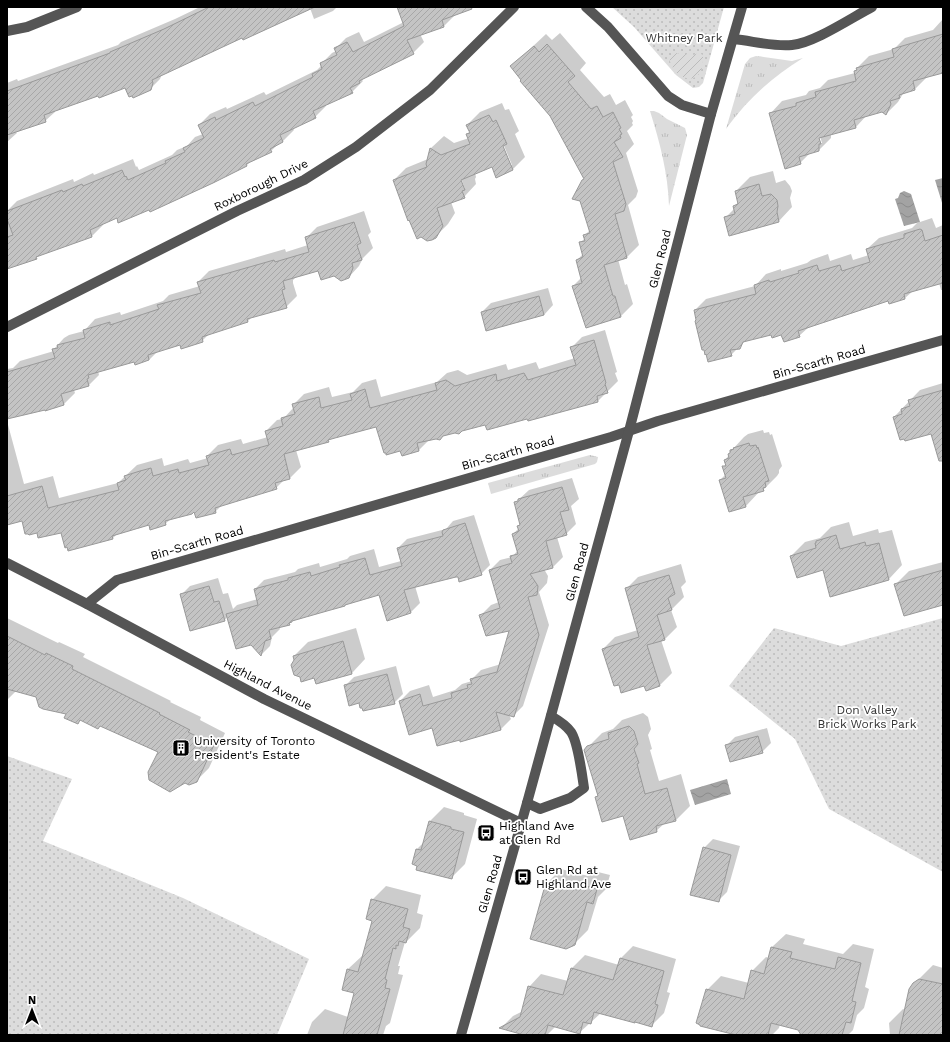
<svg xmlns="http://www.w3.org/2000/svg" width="950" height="1042" font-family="'Work Sans',sans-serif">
<defs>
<pattern id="grass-tufts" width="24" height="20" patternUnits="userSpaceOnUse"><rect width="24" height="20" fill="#dcdcdc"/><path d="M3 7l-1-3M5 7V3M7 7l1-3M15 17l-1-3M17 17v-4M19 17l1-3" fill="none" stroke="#bbb"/></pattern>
<pattern id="park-dots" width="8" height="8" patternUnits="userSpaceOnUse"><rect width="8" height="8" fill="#dcdcdc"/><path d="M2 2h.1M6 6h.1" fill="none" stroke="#bbb" stroke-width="1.8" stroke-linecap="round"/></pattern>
<pattern id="garden-furrows" width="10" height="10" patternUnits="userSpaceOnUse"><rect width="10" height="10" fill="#dcdcdc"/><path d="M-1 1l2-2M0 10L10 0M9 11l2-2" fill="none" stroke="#bbb"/></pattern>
<pattern id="water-waves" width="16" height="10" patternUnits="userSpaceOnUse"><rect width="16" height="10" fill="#a3a3a3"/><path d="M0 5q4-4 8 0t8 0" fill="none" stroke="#8b8b8b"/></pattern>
<pattern id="building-hatch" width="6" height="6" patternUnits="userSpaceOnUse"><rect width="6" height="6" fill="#c4c4c4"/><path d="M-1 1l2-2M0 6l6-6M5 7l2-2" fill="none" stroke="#a7a7a7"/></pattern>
</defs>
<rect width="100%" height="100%" fill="#fff"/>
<!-- grass -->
<g fill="url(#grass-tufts)">
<path d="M756 56 792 61 803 58C771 78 748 99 726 129L745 64 750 58Z"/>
<path d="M650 111H654L659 113 667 119 685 128 687 135 669 206C668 173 660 143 650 111Z"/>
<polygon points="590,455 598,457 597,462 595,464 491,494 488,483"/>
</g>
<!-- park -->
<g fill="url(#park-dots)">
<polygon points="612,7 724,7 703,83 699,87 693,88 676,75 634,27"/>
<polygon points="943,618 943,872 829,809 795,739 729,686 774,628 841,646"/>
<polygon points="7,756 72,779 43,841 183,898 309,959 277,1035 7,1035"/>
</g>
<!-- garden -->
<path fill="url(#garden-furrows)" d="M675 53 693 55 699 53 703 55C705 92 671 80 669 56Z"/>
<!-- water -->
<g fill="url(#water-waves)">
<polygon points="943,178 943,206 935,180"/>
<polygon points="904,191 911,194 920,222 904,226 895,199 898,198 900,193"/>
<polygon points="727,779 731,794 695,805 690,790"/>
</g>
<!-- shadow -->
<g fill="#0003" fill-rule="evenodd">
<polygon points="200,7 337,7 333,11 314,19 310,8 243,37 162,74 160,79 150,89 126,87 99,94 55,110 55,112 45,121 16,132 17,133 7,142 7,83 17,79 18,81 118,45 121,42 175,19"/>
<polygon points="399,7 460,7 455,15 444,26 420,34 424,42 413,53 364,78 362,80 363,81 352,92 326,104 326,106 315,117 293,128 294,130 283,141 278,144 271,151 252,160 247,165 150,209 117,217 102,223 103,225 92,236 40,254 36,258 7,268 7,211 17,201 73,179 74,182 93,173 94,175 133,159 136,167 137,166 139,170 172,155 177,150 187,146 195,137 203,134 199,125 210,114 226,107 227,109 264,92 266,95 317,70 322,65 321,64 332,53 336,51 335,49 346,38 359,32 364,42 404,22"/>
<path d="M943 19V72L927 77 915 89 904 92 898 102 886 114 882 111 867 115 856 127 831 134V138L819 150 811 152 800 163 770 114 782 101 806 95 809 91 820 88 828 80 855 73V71L857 68 869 56 894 49 905 38 933 30ZM817 133H819L822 143H820Z"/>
<polygon points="560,33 586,63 580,70 604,97 610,94 616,105 625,100 633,115 631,117 633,121 632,123 633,125 627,131 634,144 626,153 638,191 636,197 628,205 639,245 627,257 618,259 625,285 627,284 633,304 621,316 573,286 582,277 577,260 583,254 580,243 585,238 585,235 590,230 583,180 585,178 551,115 512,66 546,34 552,40"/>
<path d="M502 103 505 110 509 109 519 131 515 134 525 157 513 169 492 165 475 173 476 177 475 179 476 184 464 197 451 202 455 213 448 224 435 237 394 180 406 168 428 159 431 148 444 136 454 143 469 138 467 134 470 131 467 125 480 112ZM502 141 512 165H510L500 142ZM460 175 465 189 464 191 458 176Z"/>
<polygon points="773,171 776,183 785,180 790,186 792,191 790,198 792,207 779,221 725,218 735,208 734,206 739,202 736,191 750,177"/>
<polygon points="364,211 371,232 368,235 373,248 363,258 359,266 348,278 334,275 318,270 296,277 293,280 293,283 297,296 286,307 253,316 248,321 210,333 202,341 181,344 158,351 149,360 135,360 98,371 99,375 88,386 74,390 75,393 64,404 7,418 7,369 13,368 20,361 54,351 54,349 64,338 69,335 84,331 95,319 120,312 121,315 163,301 169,295 200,286 198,282 209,271 285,249 286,252 308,245 306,238 317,227"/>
<polygon points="932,218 936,228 943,225 943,290 941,290 939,283 913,291 905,298 888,300 810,326 799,336 782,333 772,334 746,340 731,355 697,320 695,310 706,299 755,286 766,274 781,269 781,271 807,263 811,260 828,254 830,261 851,254 853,260 869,255 867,249 879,238 912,228 917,223"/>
<polygon points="548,288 553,305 544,315 482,312 491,303"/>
<polygon points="605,330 617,372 615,373 618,381 598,401 528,420 528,418 486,424 430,439 419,450 401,450 377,425 331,438 328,441 296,450 301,467 290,478 285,479 276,488 222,505 215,512 195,511 171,519 165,524 149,524 118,533 113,538 68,550 61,531 37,532 22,520 7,524 7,421 24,484 53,476 59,498 118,483 137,465 162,458 164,466 188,459 190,463 208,458 207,456 218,445 241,439 243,444 268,437 266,431 277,420 283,419 294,407 293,405 304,394 329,387 332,397 353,392 362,383 376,379 381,397 437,382 447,373 458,370 467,375 506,364 508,370 536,362 539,369 575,358 571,348 582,337"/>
<polygon points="943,383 943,442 931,433 894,417 920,390"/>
<polygon points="763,430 764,433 769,432 770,435 772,434 782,466 779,470 779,473 777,476 763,490 759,491 759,492 746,506 720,480 726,474 723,467 726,464 725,460 729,455 731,451 744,437 748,434"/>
<polygon points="572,478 579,499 571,506 576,524 566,534 557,537 563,557 553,567 544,569 548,576 547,583 539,592 549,625 523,706 513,716 509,715 511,719 501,729 460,739 433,726 400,701 410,691 429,685 433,697 455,690 462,684 472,681 471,680 481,670 501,664 511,630 481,615 491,605 499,602 490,570 500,560 512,557 518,550 513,534 519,528 518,526 520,524 515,503 529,490"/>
<polygon points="474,515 490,565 481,574 458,576 415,586 420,603 411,612 379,594 294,619 289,624 279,626 280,629 272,637 270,646 261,655 228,616 224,621 181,595 190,586 218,578 223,594 228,593 233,609 237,605 258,599 255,589 264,580 295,572 298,569 319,563 320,567 347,559 350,556 374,549 379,567 401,561 398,548 407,539 446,529 453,521"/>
<polygon points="849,522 853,536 878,529 879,533 892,530 902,565 889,579 831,595 823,569 791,556 805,542 820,538 831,527"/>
<polygon points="943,562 943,604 896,584 909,571"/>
<polygon points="681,564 686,582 681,587 684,597 671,610 677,627 665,639 661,640 672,673 660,685 646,690 645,685 603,649 615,637 638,630 626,589 638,577"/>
<polygon points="7,618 58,643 59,642 85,654 83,657 171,701 170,702 201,717 200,720 225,733 209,768 196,781 160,751 101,725 81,719 78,723 67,713 36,696 16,691 7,700"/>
<polygon points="356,628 365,659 352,673 315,677 300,677 294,656 308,642"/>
<polygon points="396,666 403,694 394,703 345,686 354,677"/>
<polygon points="643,713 648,717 651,729 648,735 652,749 650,750 659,781 681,774 690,806 676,820 665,823 656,831 624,815 596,797 598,795 588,747 602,733 613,729 622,720"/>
<polygon points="767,728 771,743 762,752 726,746 735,737"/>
<polygon points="444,807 464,813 464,815 477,819 465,864 451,878 413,863 417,849 424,842 430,821"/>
<polygon points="713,839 740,846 727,892 718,901 704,848"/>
<polygon points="561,869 588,876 594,871 610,875 606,889 598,897 588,930 574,944 547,883"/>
<polygon points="386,886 421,895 417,913 423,915 420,928 406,942 405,942 398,966 400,966 398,974 403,975 390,1023 386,1026 383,1035 307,1035 312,1022 325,1009 348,1017 355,992 348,969 362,956 364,956 373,920 372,900"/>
<polygon points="786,934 805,939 803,944 843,954 853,944 874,949 865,987 869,989 864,1008 857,1015 853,1030 848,1035 802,1035 799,1029 780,1024 779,1028 772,1035 739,1035 707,990 721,976 749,983 752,971 766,957 769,958 772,947"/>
<polygon points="633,946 676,959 667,992 670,993 664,1013 651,1026 601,1013 579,1033 556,1026 547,1035 528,1035 501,1028 513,1016 523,1011 529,987 541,974 568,981 572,968 585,955 619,965 621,958"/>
<polygon points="933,965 943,968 943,1035 890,1035 889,1023 903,1009 906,1010 914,984"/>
</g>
<!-- building -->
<g fill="url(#building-hatch)" stroke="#999">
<polygon points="209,7 315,7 243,40 242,38 152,80 153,83 151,90 133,98 132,96 129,97 125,88 99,98 98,96 44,115 46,122 7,135 7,91 110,53 110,52 164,29"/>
<polygon points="397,7 471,7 472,9 442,20 444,27 407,40 414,54 359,81 360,83 350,88 353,93 313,111 316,118 280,135 283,142 270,149 272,152 246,164 247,166 213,183 150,212 149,210 118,223 117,218 90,230 92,237 36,257 37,259 7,269 7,237 13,235 7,219 7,211 62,190 63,192 82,184 83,186 122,170 125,177 126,176 128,180 166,163 165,161 185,152 183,148 204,138 198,125 215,117 216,120 253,102 255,106 313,77 312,74 322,69 320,63 337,55 334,48 347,42 353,52 404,26"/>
<polygon points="943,34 943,73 913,81 915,90 899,95 900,98 890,101 891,104 886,115 882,112 854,120 856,128 819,138 821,144 819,144 819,151 799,157 801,164 785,169 769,113 796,106 796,103 816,97 815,92 856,81 854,71 857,70 856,68 894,57 892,49"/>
<polygon points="547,44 575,76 568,82 591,109 597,106 603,117 613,112 621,128 619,129 622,134 620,135 621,138 614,142 623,157 613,162 626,204 624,211 615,214 627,258 604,265 613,296 615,296 621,317 586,328 572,286 582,283 576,260 583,257 579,242 585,241 583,235 590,233 580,201 572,199 582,180 584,179 550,116 520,81 521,80 510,66 534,46 539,52"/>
<polygon points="489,115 493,122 496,120 507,144 503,146 513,170 496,178 492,167 461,180 465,190 462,191 465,198 437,208 443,226 436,238 432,240 427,241 421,237 417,239 409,220 408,221 393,180 427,167 426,164 430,148 441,155 470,144 466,134 470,133 466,125"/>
<polygon points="759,184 762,196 771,194 777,200 778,206 777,212 779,222 729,236 724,217 735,214 733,206 738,204 735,191"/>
<polygon points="354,222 361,243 357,245 362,260 352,263 353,268 349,278 341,281 334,276 321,280 318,271 283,281 285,289 282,290 283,294 287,308 247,319 248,322 202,337 203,342 181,349 180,345 148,355 149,360 135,365 134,362 88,375 89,378 87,379 89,386 61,394 64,405 45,411 45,410 7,419 7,372 55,358 52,349 58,348 57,345 85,338 83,330 110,322 110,325 159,309 157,305 201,293 197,282 274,260 275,262 309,252 305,237"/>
<polygon points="920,229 922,230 925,241 943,235 943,283 904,294 905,299 889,304 888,301 798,331 800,337 784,342 781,335 772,338 771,335 743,342 740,349 730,350 732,356 708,362 706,354 705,355 704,350 702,350 695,321 696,320 694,310 756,294 754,285 769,280 770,282 799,273 798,271 817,265 819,271 840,265 842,271 870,262 866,249 904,238 904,234"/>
<polygon points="539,296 544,315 486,331 481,312"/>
<polygon points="594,340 606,383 605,384 608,393 597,396 598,402 528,421 527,419 487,430 485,425 462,431 459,434 455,433 443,436 440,440 436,439 417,443 419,451 402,456 400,451 386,455 386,453 384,453 376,427 335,438 328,440 329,442 284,454 290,479 275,483 277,489 215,508 216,513 196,518 194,512 192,514 165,521 166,525 150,530 149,525 112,536 113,539 68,551 67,547 65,548 61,533 38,538 37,533 29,535 28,534 25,534 22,521 7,525 7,496 42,486 48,508 119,490 117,483 126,480 124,476 140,471 151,468 153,476 178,469 179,473 209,465 206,456 230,449 232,455 269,445 265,431 283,426 281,418 295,414 292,404 319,397 321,408 352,400 350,394 365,389 370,408 437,390 435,383 446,380 455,386 496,374 497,381 524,373 528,380 576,365 570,347"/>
<polygon points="943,390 943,461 939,461 931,434 905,441 904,439 900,440 893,417 902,414 901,409 910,406 908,400"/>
<polygon points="749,443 750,446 756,445 757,448 758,447 769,481 765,482 766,487 763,488 764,491 743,497 746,507 729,512 719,480 726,478 722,466 726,466 724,460 729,458 728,454 730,453 730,450 734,449 733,448"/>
<polygon points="562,487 569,510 560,512 567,535 546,541 553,568 530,574 538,586 537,595 528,597 539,635 514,717 496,712 501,730 460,742 460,740 437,746 432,728 409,735 399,701 420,694 423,706 452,698 451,693 468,688 467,685 472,684 470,679 497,672 509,631 486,636 479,615 500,608 489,570 512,563 510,556 518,554 512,534 519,531 517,526 520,525 514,502 518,501 518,499"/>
<polygon points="465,523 482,575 459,582 458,577 456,577 404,590 411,613 387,621 379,595 345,605 345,606 327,611 292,621 292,622 289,623 290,625 269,630 271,639 265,641 261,656 251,645 236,649 226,614 258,605 254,589 288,580 288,578 310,572 311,576 340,567 339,565 365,558 370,575 402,566 397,548 443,536 442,532 443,530"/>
<polygon points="836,535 840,549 865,542 866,546 879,543 889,580 830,597 823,570 797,578 790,556 816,548 815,543 816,543 816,541"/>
<polygon points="943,570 943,605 904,616 894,584"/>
<polygon points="669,575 675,594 668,598 672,610 657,615 665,640 647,645 660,686 646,691 644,686 621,693 619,685 614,686 602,649 639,637 625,588"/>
<polygon points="209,586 214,602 219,601 225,621 190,631 180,594"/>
<polygon points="7,636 45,655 46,653 73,666 72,669 160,713 159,714 190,730 188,732 214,745 197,782 189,785 185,783 170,792 149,780 148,772 158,752 100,726 98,729 80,720 78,724 64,718 66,714 43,709 39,707 36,697 7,689"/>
<polygon points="343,641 352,674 316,684 314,678 301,682 300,677 294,675 291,665 294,660 293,656"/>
<polygon points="387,674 395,704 363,711 362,708 360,708 359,703 349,706 344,685"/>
<polygon points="629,726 634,731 638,744 634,749 639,763 637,764 645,794 667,788 676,821 656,826 657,832 630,840 623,816 602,822 595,797 598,796 584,750 587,746 609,739 608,733"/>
<polygon points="758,736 763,753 730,762 725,745"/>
<polygon points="429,821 451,827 451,829 464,832 452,879 416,870 417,866 412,864 416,849 421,850"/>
<polygon points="703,847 731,855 719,902 690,895"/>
<polygon points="546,882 577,890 579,884 597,889 593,904 587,902 575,945 566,949 530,939"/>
<polygon points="371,899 408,909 403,927 410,929 406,943 399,941 398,946 396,945 396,949 393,948 385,979 387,980 385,988 390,989 377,1035 343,1035 354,993 342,990 347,969 358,972 372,921 366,919"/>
<polygon points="771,947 792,952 790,958 835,969 838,957 861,963 852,1001 856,1002 851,1023 846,1022 842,1035 801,1035 798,1030 771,1023 768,1035 736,1035 700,1026 700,1025 696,1023 706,989 744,999 751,970 764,974"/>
<polygon points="620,958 664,971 655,1004 658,1005 652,1027 635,1022 635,1023 594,1012 591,1024 583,1022 580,1034 548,1025 545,1035 524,1035 499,1028 520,1017 528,986 563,995 571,968 613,980"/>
<polygon points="919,979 943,984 943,1035 899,1035 909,989 913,983"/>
</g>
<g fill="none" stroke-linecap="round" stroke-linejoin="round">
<!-- minor -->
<g stroke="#555" stroke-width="10">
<polyline points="586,7 608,27 668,96 682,105 711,114"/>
<polyline points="7,31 27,27 77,7"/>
<path d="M734 39C753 41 773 47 792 45 814 43 851 18 872 7"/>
<polyline points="7,327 237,211 304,180 356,147 430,90 514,7"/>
<polyline points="7,563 87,604 264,699 521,823"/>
<polyline points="87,604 117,580 611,437 658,421 943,340"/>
<path d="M527 803 540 809 570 798 584 788C582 774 578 742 571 732 566 725 558 720 551 716"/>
<polyline points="461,1035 527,803 629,431 711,114 742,7"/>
</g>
</g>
<!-- icons -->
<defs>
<g id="building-square" transform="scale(0.9)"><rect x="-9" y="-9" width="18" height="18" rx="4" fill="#000" stroke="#fff"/><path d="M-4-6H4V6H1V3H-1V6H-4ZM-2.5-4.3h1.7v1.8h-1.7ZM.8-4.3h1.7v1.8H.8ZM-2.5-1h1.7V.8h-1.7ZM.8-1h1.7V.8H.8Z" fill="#fff"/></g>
<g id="bus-square" transform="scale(0.9)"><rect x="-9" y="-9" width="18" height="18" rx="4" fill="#000" stroke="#fff"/><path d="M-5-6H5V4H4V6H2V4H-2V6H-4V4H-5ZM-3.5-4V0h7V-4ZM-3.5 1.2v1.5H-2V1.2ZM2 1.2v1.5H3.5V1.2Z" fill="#fff"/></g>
</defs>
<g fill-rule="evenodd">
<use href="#building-square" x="181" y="748"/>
<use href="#bus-square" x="486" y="833"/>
<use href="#bus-square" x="523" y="877"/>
</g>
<g text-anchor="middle" stroke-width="3.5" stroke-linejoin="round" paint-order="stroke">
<!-- park labels -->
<g font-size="12" fill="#333" stroke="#fff">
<text x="684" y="42">Whitney Park</text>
<text x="867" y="714">Don Valley<tspan x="867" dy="14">Brick Works Park</tspan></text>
</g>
<!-- street labels -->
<g font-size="12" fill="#000" stroke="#fff">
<text transform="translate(261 185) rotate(-26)" y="4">Roxborough Drive</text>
<text transform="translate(660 259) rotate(-76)" y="4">Glen Road</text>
<text transform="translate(819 362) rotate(-16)" y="4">Bin-Scarth Road</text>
<text transform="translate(508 453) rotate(-16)" y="4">Bin-Scarth Road</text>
<text transform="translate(197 543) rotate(-16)" y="4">Bin-Scarth Road</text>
<text transform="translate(577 572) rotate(-75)" y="4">Glen Road</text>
<text transform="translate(268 685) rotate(27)" y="4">Highland Avenue</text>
<text transform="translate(490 884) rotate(-74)" y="4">Glen Road</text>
</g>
<!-- poi labels -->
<g font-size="12" fill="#000" stroke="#fff" text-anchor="start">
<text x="194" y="745">University of Toronto<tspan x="194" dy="14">President's Estate</tspan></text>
<text x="499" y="830">Highland Ave<tspan x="499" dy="14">at Glen Rd</tspan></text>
<text x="536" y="874">Glen Rd at<tspan x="536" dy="14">Highland Ave</tspan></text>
</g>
</g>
<!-- border -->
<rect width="950" height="1042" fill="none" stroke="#000000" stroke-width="16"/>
<!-- north arrow -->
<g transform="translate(32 1010)" stroke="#ffffff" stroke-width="3" paint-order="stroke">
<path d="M0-3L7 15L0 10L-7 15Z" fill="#000000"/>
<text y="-6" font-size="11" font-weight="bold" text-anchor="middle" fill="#000000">N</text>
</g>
</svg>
